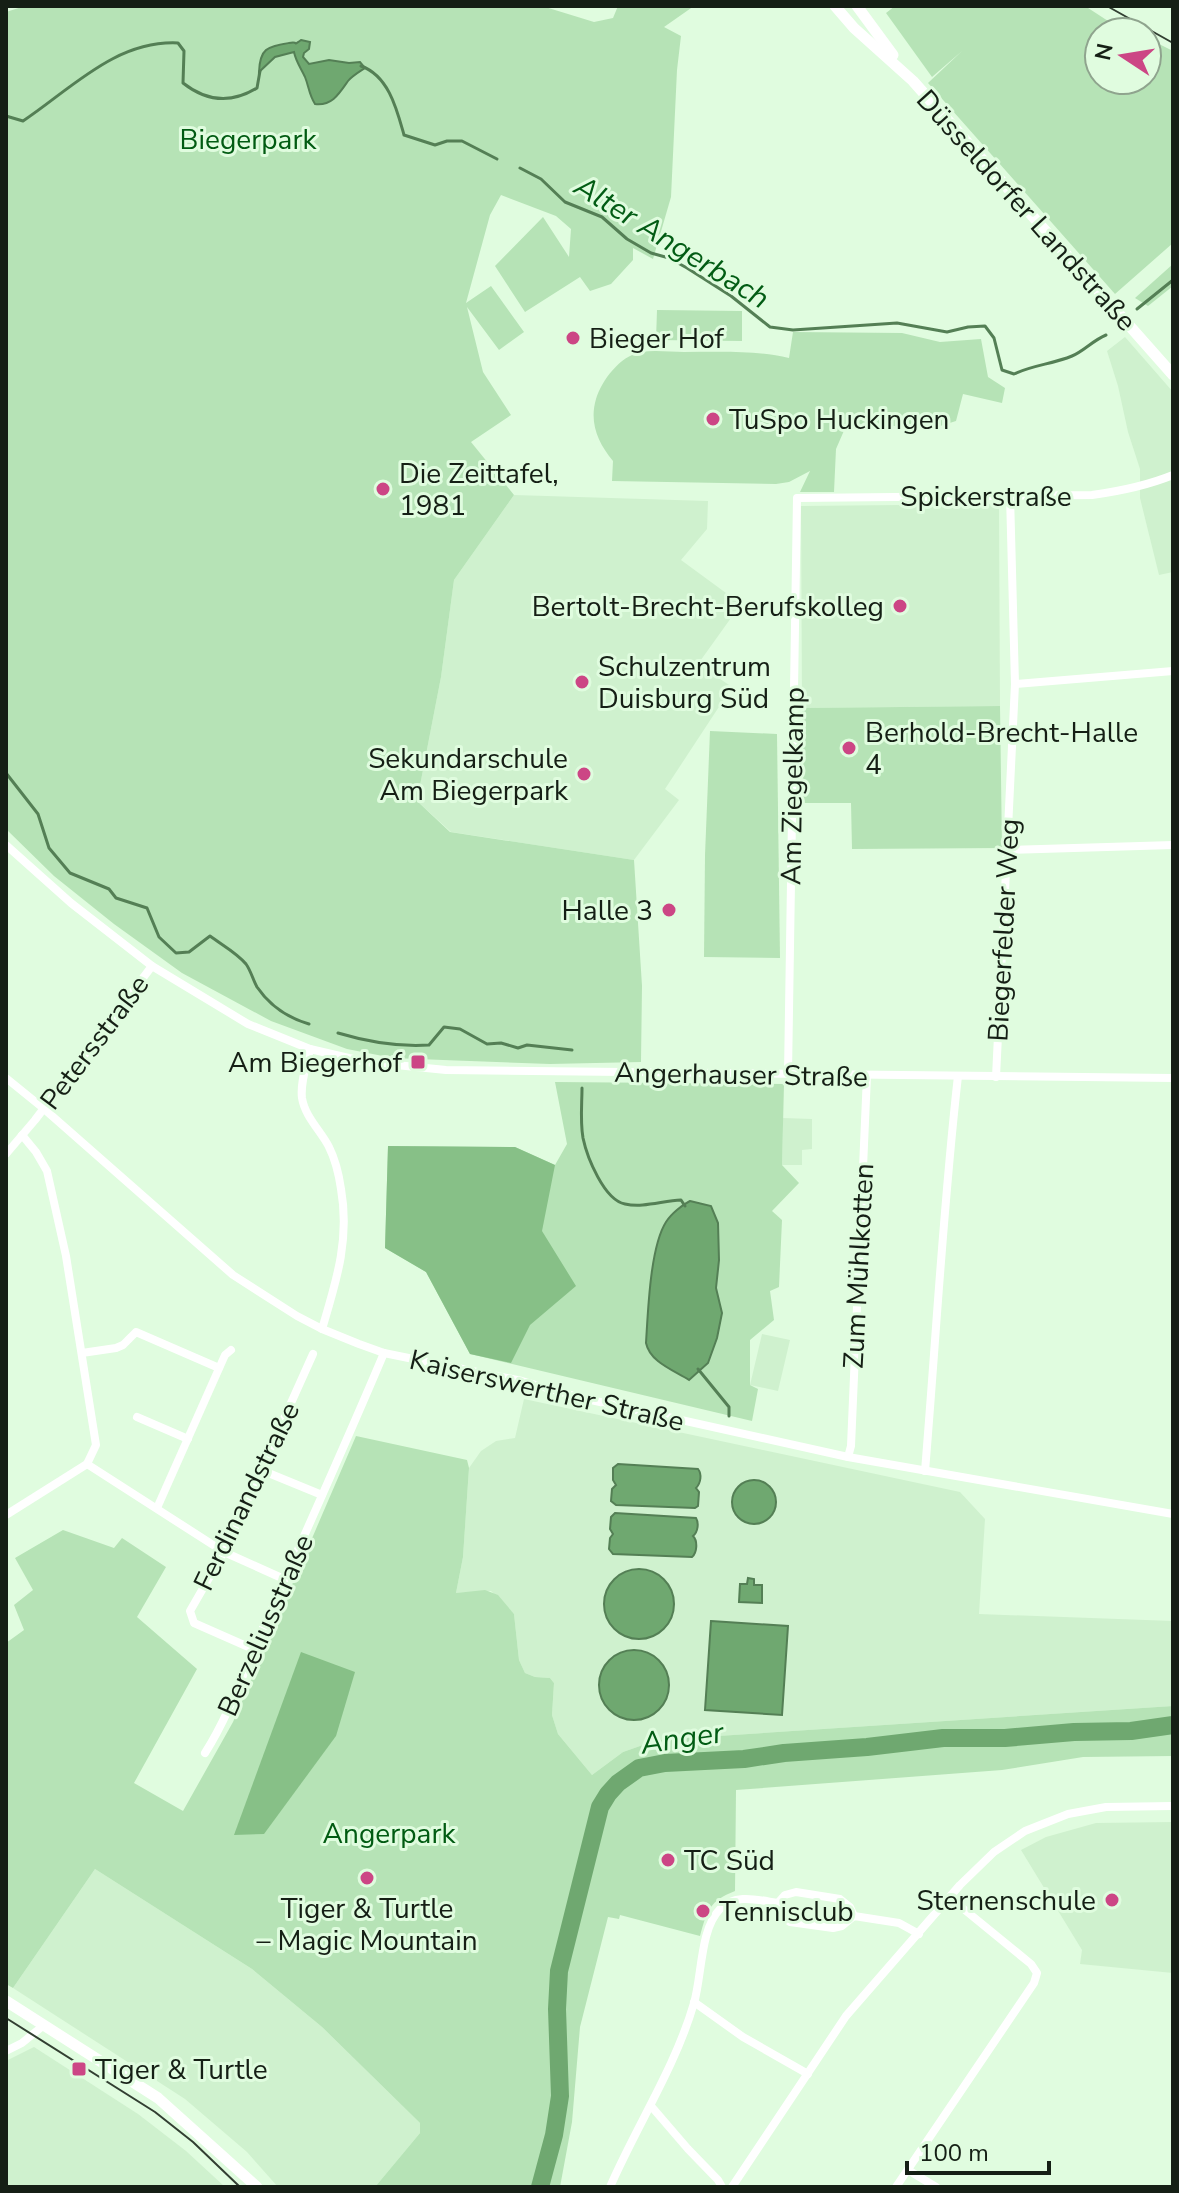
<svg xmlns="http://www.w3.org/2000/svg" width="1179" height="2193" font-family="'Nunito Sans',sans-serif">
<rect width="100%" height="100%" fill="#e0fcdf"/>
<!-- built -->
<g fill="#cff1ce">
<polygon points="1125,337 1173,392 1173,572 1159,575 1140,498 1140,469 1128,432 1118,386 1107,351"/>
<polygon points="514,495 708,501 707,529 681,560 741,604 698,664 732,687 665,789 679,800 634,860 451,832 417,801 441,677 454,580"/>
<polygon points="999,504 1000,706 802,708 801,506"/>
<polygon points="783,1118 812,1119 812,1149 802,1150 802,1165 782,1165"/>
<polygon points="762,1334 790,1340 778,1391 750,1385"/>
<polygon points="524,1399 960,1492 985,1519 979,1614 1173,1621 1173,1706 657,1740 623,1752 592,1775 558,1734 552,1715 554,1683 550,1678 535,1677 525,1673 519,1660 514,1614 491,1591 456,1593 463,1557 469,1468 481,1451 496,1441 515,1438"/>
<polygon points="1173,1822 1173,1973 1080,1964 1082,1950 1021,1850 1046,1837 1096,1823"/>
<polygon points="95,1869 252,1969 322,2027 420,2123 420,2133 375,2187 278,2187 247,2152 185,2099 13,1988"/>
<polygon points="34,2047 138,2114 186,2151 225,2187 6,2187 6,2061"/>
</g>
<!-- green -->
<g fill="#b6e3b6">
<polygon points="25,6 542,6 594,22 613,18 618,6 694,6 664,27 681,36 677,70 671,197 653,259 633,248 633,260 611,284 590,291 580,277 525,312 495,266 543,217 569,257 571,229 556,216 501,195 490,215 466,303 491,286 524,332 499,350 467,307 483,372 511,415 471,442 514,495 454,580 441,677 417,801 450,832 634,860 642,986 641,1062 550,1064 443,1060 393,1058 347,1049 271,1021 182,973 114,924 54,876 6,829 6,12"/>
<polygon points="895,6 1085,6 1125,32 1099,32 1099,80 1147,80 1147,46 1151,48 1157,43 1173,51 1173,243 1115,294 928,83 962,51 932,77 886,13"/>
<polygon points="1173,264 1173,286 1148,306 1135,298"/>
<polygon points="657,310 742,311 742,341 656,340"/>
<path d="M793 332 902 333 940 342 981 339 988 377 1005 388 1002 403 963 394 956 421 940 426H846L836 449 834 492H800L810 471 789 482 776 484 612 481 613 461C598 443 589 423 596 399 602 380 620 356 641 352 655 350 671 352 684 352 719 352 755 350 789 358Z"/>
<polygon points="1000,706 1002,848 852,849 851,803 803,803 802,708"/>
<polygon points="710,731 777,734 780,958 704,957 705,855"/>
<polygon points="555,1082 784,1084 782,1165 799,1183 772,1211 782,1220 779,1287 770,1291 774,1320 750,1340 750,1385 758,1389 752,1421 470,1354 426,1272 385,1248 388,1146 515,1147 555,1165 567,1144"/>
<path d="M356 1436 467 1460 469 1468 463 1557 456 1593 485 1590 498 1595 514 1614 519 1660 525 1673 535 1677 550 1678 554 1683 552 1715 558 1734 592 1775 623 1752 657 1740 1173 1706V1756L1083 1757 1002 1770 736 1790 735 1891C709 1901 707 1911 700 1936L620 1915 619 1919 608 1917 580 2027 572 2122 560 2187H375L420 2133V2123L322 2027 252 1969 95 1869 13 1988 6 1984V1643L24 1630 14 1605 33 1590 15 1558 63 1530 114 1548 122 1538 166 1567 137 1617 197 1669 134 1783 183 1811 233 1722Z"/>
</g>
<!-- forest -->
<g fill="#87c087">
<polygon points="388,1146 515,1147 555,1165 542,1231 576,1286 530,1325 511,1363 470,1354 426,1272 385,1248"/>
<polygon points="301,1652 355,1672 336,1736 264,1834 234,1835"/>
</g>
<!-- water -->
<g fill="#6fa870" stroke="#547f55" stroke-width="2">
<path d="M301 40 310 42 309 49 304 53 303 57 309 64 329 60 349 63 360 62 365 68C359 72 352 76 348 81 339 94 332 106 315 104 309 95 309 87 305 77 301 68 296 62 294 52L275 57 259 72C260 48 267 47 289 43 301 41 291 47 301 40Z"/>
<path d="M690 1201 711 1206 718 1223 719 1260 716 1288 722 1313 717 1338 708 1363 689 1380C673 1370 650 1362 646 1343 648 1312 650 1247 666 1222 671 1214 682 1205 690 1201Z"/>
<path d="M618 1464 698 1469C702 1474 701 1483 696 1488L699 1492 698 1506 695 1508 616 1505 611 1501 612 1489 616 1485 613 1480V1468Z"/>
<circle cx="754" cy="1502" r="22"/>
<path d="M615 1513 696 1518C699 1523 698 1532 693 1536 698 1541 697 1553 692 1557L613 1554 609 1549 610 1538 613 1534 610 1529 611 1517Z"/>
<circle cx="639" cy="1604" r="35"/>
<polygon points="748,1578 754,1579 754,1585 762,1585 762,1603 739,1602 740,1584 747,1584"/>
<polygon points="711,1621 788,1626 782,1715 705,1710"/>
<circle cx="634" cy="1685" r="35"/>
</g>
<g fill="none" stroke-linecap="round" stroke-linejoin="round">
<!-- stream -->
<g stroke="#547f55" stroke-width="3">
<path d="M361 66C389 76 397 110 404 135L435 145 447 141H462L497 159"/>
<path d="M6 116 23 121C71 89 116 40 178 43L184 51 183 83C207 102 231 104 257 88L260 71"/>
<path d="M520 168 541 179 565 202 602 217 627 239 651 253 669 258 687 268 731 296 770 327 793 330 897 323 947 332 968 327 985 326 994 338 1002 370 1014 374C1033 365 1053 364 1072 356 1084 351 1092 341 1106 335"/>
<polyline points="1137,309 1173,280"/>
<path d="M6 773 38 814 49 848 70 873 109 889 116 898 147 908 159 937 176 953 189 952 210 936C222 945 237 953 246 964 251 971 253 980 257 987 270 1006 288 1018 309 1024"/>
<path d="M338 1033C368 1042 398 1047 429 1045L444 1027 460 1029 487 1044 501 1043 518 1048 527 1045 572 1050"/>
<path d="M582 1088C582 1104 580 1121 583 1138 587 1157 604 1200 625 1204 643 1208 662 1201 681 1200L685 1206"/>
<polyline points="698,1369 729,1407 729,1416"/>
</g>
<!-- river -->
<polyline stroke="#6fa870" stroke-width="18" points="540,2187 554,2135 560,2096 557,2009 559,1971 600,1807 608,1794 618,1783 639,1768 665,1763 744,1759 784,1753 867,1747 943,1738 1005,1738 1074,1732 1131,1731 1173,1725"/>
<!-- street -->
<g stroke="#fff" stroke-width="8">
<polyline points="1015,684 1173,671"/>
<polyline points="6,845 71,903 152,966 248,1024 310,1049 366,1062 446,1070 1173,1078"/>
<polyline points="1006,850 1173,845"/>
<path d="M310 1049C307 1064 300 1082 302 1098 305 1117 321 1131 329 1147 335 1159 339 1175 341 1189 350 1240 336 1282 322 1329"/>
<path d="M788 1074 797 498 1092 495C1121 491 1146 486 1173 475"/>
<polyline points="996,1077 1015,684 1010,495"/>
<polyline points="6,1078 43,1108 233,1275 297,1316 322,1329 359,1344 384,1353 522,1381 582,1398 848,1457 1173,1514"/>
<polyline points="6,1154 35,1120 152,966"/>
<polyline points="82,1353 116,1348 123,1345 136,1332 219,1368"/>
<polyline points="137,1417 188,1439"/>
<polyline points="848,1457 851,1446 867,1075"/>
<polyline points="87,1464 224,1552 284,1579"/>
<polyline points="261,1470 322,1495"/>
<path d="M925 1471C936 1339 943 1207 958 1076"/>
<polyline points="157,1508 225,1355 231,1350"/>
<polyline points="6,1515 87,1464 96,1445 66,1256 47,1171 36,1152 22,1135"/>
<polyline points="253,1649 194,1623 190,1611 224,1552 313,1354"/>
<path d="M205 1753C231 1712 246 1665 266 1621 306 1532 346 1443 384 1353"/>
<polyline points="778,1903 785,1895 796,1892 840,1899 850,1907 854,1916"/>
<polyline points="694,2002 743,2037 808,2074"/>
<polyline points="6,2051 22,2043 44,2025"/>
<polyline points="651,2106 688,2149 718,2180 722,2187"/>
<polyline points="908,2170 936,2187"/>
<path d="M610 2187C637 2125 675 2068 694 2003 702 1976 700 1929 720 1909 735 1893 758 1900 778 1903L783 1917 790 1922 833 1928 842 1926 854 1916 899 1923 919 1934"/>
<polyline points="732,2187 846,2016 960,1885 994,1852 1025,1831 1068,1814 1106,1807 1173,1806"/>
<polyline points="896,2187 1034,1983 1037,1973 1031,1964 949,1897"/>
</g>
<!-- secondary -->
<g stroke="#fff" stroke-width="11">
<polyline points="835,6 854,28 913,81 1173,375"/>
<polyline points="857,6 893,55"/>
<polyline points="6,2001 158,2098 257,2187"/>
</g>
<!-- tram -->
<g stroke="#323f32" stroke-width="2">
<polyline points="1107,6 1173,43"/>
<polyline points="6,2018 155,2112 193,2142 240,2187"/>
</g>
</g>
<!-- markers -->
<g fill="#cc4685" stroke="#e0fcdf" stroke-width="3">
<circle cx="573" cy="338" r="8"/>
<circle cx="713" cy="419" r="8"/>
<circle cx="383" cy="489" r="8"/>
<circle cx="900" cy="606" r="8"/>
<circle cx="582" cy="682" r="8"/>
<circle cx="849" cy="748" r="8"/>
<circle cx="584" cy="774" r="8"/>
<circle cx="669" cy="910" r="8"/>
<rect x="410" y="1054" width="16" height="16" rx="4"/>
<circle cx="668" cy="1860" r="8"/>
<circle cx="367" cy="1878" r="8"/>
<circle cx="1112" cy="1900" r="8"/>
<circle cx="703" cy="1911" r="8"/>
<rect x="71" y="2061" width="16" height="16" rx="4"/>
</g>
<g text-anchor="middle" stroke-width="6" stroke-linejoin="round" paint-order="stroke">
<!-- park labels -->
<g font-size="28" fill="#015b12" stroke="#e0fcdf">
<text x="248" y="149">Biegerpark</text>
<text x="389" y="1843">Angerpark</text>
</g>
<!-- street labels -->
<g font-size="28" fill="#151f15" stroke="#e0fcdf">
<text transform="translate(1027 210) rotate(48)" y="10">Düsseldorfer Landstraße</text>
<text x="986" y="506">Spickerstraße</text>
<text transform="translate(792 786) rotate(-89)" y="10">Am Ziegelkamp</text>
<text transform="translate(1003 930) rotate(-87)" y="10">Biegerfelder Weg</text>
<text transform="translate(94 1042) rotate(-53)" y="10">Petersstraße</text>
<text transform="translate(741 1074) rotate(1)" y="10">Angerhauser Straße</text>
<text transform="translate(858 1266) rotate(-87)" y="10">Zum Mühlkotten</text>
<text transform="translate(547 1390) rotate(13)" y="10">Kaiserswerther Straße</text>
<text transform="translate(246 1496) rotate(-64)" y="10">Ferdinandstraße</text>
<text transform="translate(265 1625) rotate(-66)" y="10">Berzeliusstraße</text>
</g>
<!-- poi labels -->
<g font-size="28" fill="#151f15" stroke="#e0fcdf" text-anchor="start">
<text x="589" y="348">Bieger Hof</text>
<text x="729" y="429">TuSpo Huckingen</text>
<text x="399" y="483">Die Zeittafel,<tspan x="399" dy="32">1981</tspan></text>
<text x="884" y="616" text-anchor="end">Bertolt-Brecht-Berufskolleg</text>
<text x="598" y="676">Schulzentrum<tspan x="598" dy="32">Duisburg Süd</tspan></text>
<text x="865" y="742">Berhold-Brecht-Halle<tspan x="865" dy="32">4</tspan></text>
<text x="568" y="768" text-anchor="end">Sekundarschule<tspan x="568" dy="32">Am Biegerpark</tspan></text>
<text x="653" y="920" text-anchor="end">Halle 3</text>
<text x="402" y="1072" text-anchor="end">Am Biegerhof</text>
<text x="684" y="1870">TC Süd</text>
<text x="1096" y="1910" text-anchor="end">Sternenschule</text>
<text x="367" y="1918" text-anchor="middle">Tiger &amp; Turtle<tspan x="367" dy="32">– Magic Mountain</tspan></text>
<text x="719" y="1921">Tennisclub</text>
<text x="95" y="2079">Tiger &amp; Turtle</text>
</g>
<!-- water labels -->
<g font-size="30" font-style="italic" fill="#025c14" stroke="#e0fcdf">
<text transform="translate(672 242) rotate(32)" y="10">Alter Angerbach</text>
<text transform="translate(682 1738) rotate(-8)" y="10">Anger</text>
</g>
</g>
<!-- border -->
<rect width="1179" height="2193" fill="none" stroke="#151f15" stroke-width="16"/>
<!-- north arrow -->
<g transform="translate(1123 56) rotate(282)"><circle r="38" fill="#e0fcdf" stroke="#8fa48e" stroke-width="2"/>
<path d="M0-6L14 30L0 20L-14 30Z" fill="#cc4685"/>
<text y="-12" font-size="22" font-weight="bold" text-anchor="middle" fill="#151f15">N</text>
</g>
<!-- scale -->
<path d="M907 2161v12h142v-12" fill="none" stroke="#151f15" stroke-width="4"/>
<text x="919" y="2161" font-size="24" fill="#151f15" stroke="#e0fcdf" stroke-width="6" paint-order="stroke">100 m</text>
</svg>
